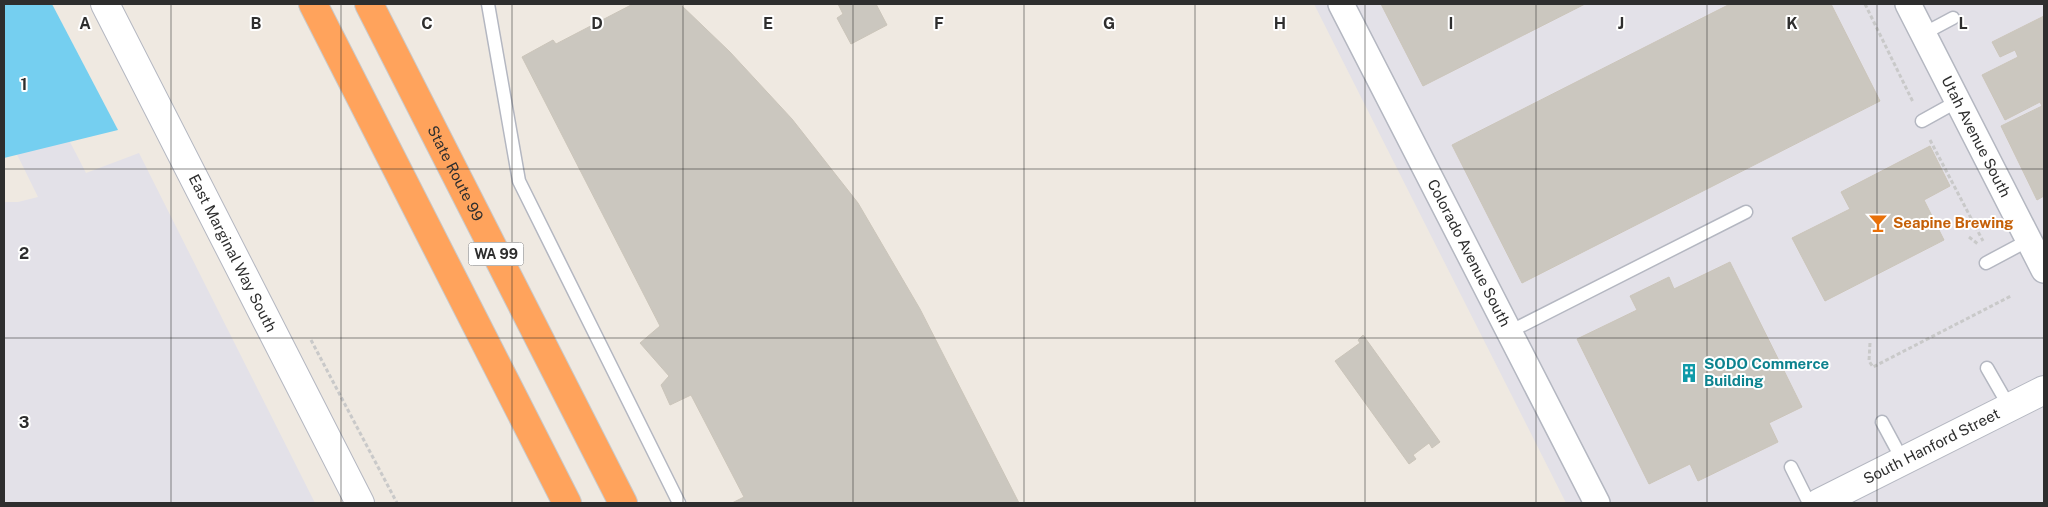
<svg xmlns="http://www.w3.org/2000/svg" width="2048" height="507" font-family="'Public Sans',sans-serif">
<rect width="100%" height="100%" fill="#efe9e1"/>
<!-- industrial -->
<g fill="#e3e1e8">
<polygon points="1314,4 2044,4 2044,503 1566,503"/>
<polygon points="4,14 86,173 139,153 315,503 4,503 4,202 18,202 38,197 4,128"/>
</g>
<!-- water -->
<polygon fill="#75cff0" points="4,4 52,4 118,130 4,158"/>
<!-- building -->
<g fill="#cbc7bf" stroke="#cbc5ba">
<polygon points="633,4 680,4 730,52 792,119 858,203 920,309 1019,503 732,503 744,497 691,395 670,405 661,385 669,376 640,343 660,326 522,57 553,40 556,44"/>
<polygon points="838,4 876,4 887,25 851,44 837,18 843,14"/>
<polygon points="1381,4 1585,4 1423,86"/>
<polygon points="1730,4 1831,4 1880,101 1522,283 1452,145"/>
<polygon points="2044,16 2044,196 2037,200 2001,126 2042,106 2040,102 2005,120 1982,75 2018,57 2015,50 2000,57 1992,42"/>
<polygon points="1930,146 1950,186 1924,200 1944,240 1825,301 1792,238 1850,209 1841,192"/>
<polygon points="1730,262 1802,407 1769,423 1778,442 1698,481 1690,464 1649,484 1577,339 1637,310 1630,296 1669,277 1674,289"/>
<polygon points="1363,335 1440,442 1432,448 1429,443 1413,455 1416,459 1409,464 1335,361 1360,343 1358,340"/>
</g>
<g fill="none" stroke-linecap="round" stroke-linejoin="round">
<!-- service casing -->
<g stroke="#b4b7c1" stroke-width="15">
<g id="service">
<polyline points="488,4 519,181 679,503"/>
<polyline points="1923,34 1953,18"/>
<polyline points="1922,121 1958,101"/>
<polyline points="1986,263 2029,240"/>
<polyline points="1509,332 1746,212"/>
<polyline points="1987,368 2010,408"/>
<polyline points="1882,422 1903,461"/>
<polyline points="1791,467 1809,503"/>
</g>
</g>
<!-- minor casing -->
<g stroke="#b4b7c1" stroke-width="28">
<g id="minor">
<path id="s1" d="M1341 4 1597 503"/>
<path id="s2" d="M1908 4 2044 270"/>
</g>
</g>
<!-- tertiary casing -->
<g stroke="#b4b7c1" stroke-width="30">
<g id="tertiary">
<path id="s3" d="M1819 503 2044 390"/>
</g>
</g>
<!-- secondary casing -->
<g stroke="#b4b7c1" stroke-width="30">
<g id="secondary">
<path id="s4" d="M105 4 360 503"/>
</g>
</g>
<!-- motorway casing -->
<g stroke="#c9c9c9" stroke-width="30">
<g id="motorway">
<polyline points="313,4 567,503"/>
<path id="s5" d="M369 4 623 503"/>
</g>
</g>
<!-- path -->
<g stroke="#c9c9c9" stroke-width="3" stroke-dasharray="4 2.5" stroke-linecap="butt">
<polyline points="1865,4 1913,102"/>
<polyline points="1930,140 1983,241"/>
<polyline points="1969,237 1978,244"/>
<polyline points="311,340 397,503"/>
<polyline points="1870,343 1869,361 1873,367 2011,296"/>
</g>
<!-- service -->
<use href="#service" stroke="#fff" stroke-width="12"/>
<!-- minor -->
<use href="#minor" stroke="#fff" stroke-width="25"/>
<!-- tertiary -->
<use href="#tertiary" stroke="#fff" stroke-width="28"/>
<!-- secondary -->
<use href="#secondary" stroke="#fff" stroke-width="28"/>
<!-- motorway -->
<use href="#motorway" stroke="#ffa35c" stroke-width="28"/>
</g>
<!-- grid -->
<path fill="none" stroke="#2e2e2e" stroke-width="1" stroke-opacity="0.55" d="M171 4V503M341 4V503M512 4V503M683 4V503M853 4V503M1024 4V503M1195 4V503M1365 4V503M1536 4V503M1707 4V503M1877 4V503M4 169H2044M4 338H2044"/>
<!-- icons -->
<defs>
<g id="bar-bare" transform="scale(1.5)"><path d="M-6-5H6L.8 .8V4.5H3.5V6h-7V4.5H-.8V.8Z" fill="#e8710a" stroke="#fff" stroke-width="2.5" paint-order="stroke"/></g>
<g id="building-bare" transform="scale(1.5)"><path d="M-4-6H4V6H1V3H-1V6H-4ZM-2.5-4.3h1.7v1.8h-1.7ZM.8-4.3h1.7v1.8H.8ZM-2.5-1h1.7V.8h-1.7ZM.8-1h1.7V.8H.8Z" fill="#0f9aa8" stroke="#fff" stroke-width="2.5" paint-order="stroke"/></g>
</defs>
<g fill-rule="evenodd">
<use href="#bar-bare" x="1878" y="223"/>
<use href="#building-bare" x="1689" y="373"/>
</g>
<g text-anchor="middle" stroke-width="4" stroke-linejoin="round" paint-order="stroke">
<!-- shield labels -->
<rect fill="#fff" stroke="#6d6d6d" stroke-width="1" x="468.5" y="242.5" width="55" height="23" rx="4"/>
<g font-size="14" font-weight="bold" fill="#2e2e2e">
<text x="496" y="259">WA 99</text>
</g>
<!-- street labels -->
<g font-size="15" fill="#2e2e2e" stroke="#fff">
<text dy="5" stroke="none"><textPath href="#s2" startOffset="149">Utah Avenue South</textPath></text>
<text dy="5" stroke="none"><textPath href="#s5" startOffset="190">State Route 99</textPath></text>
<text dy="5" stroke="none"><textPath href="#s4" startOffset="280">East Marginal Way South</textPath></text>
<text dy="5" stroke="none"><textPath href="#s1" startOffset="280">Colorado Avenue South</textPath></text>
<text dy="5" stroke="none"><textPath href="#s3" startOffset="126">South Hanford Street</textPath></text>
</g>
<!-- food labels -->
<g font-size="15" font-weight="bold" fill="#c56008" stroke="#fff" text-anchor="start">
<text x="1893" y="228">Seapine Brewing</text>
</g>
<!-- culture labels -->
<g font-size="15" font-weight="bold" fill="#0d838f" stroke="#fff" text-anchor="start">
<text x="1704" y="369">SODO Commerce<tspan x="1704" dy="17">Building</tspan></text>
</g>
</g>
<g font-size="16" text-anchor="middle" font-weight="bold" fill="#2e2e2e" stroke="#fff" stroke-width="4" stroke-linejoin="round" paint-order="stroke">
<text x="85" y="29">A</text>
<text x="256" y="29">B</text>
<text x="427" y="29">C</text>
<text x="597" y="29">D</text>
<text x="768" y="29">E</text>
<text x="939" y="29">F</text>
<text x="1109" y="29">G</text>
<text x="1280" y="29">H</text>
<text x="1451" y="29">I</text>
<text x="1621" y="29">J</text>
<text x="1792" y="29">K</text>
<text x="1963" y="29">L</text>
<text x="24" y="90">1</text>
<text x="24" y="259">2</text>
<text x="24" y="428">3</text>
</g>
<!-- border -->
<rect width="2048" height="507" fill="none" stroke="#2e2e2e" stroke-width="10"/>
</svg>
